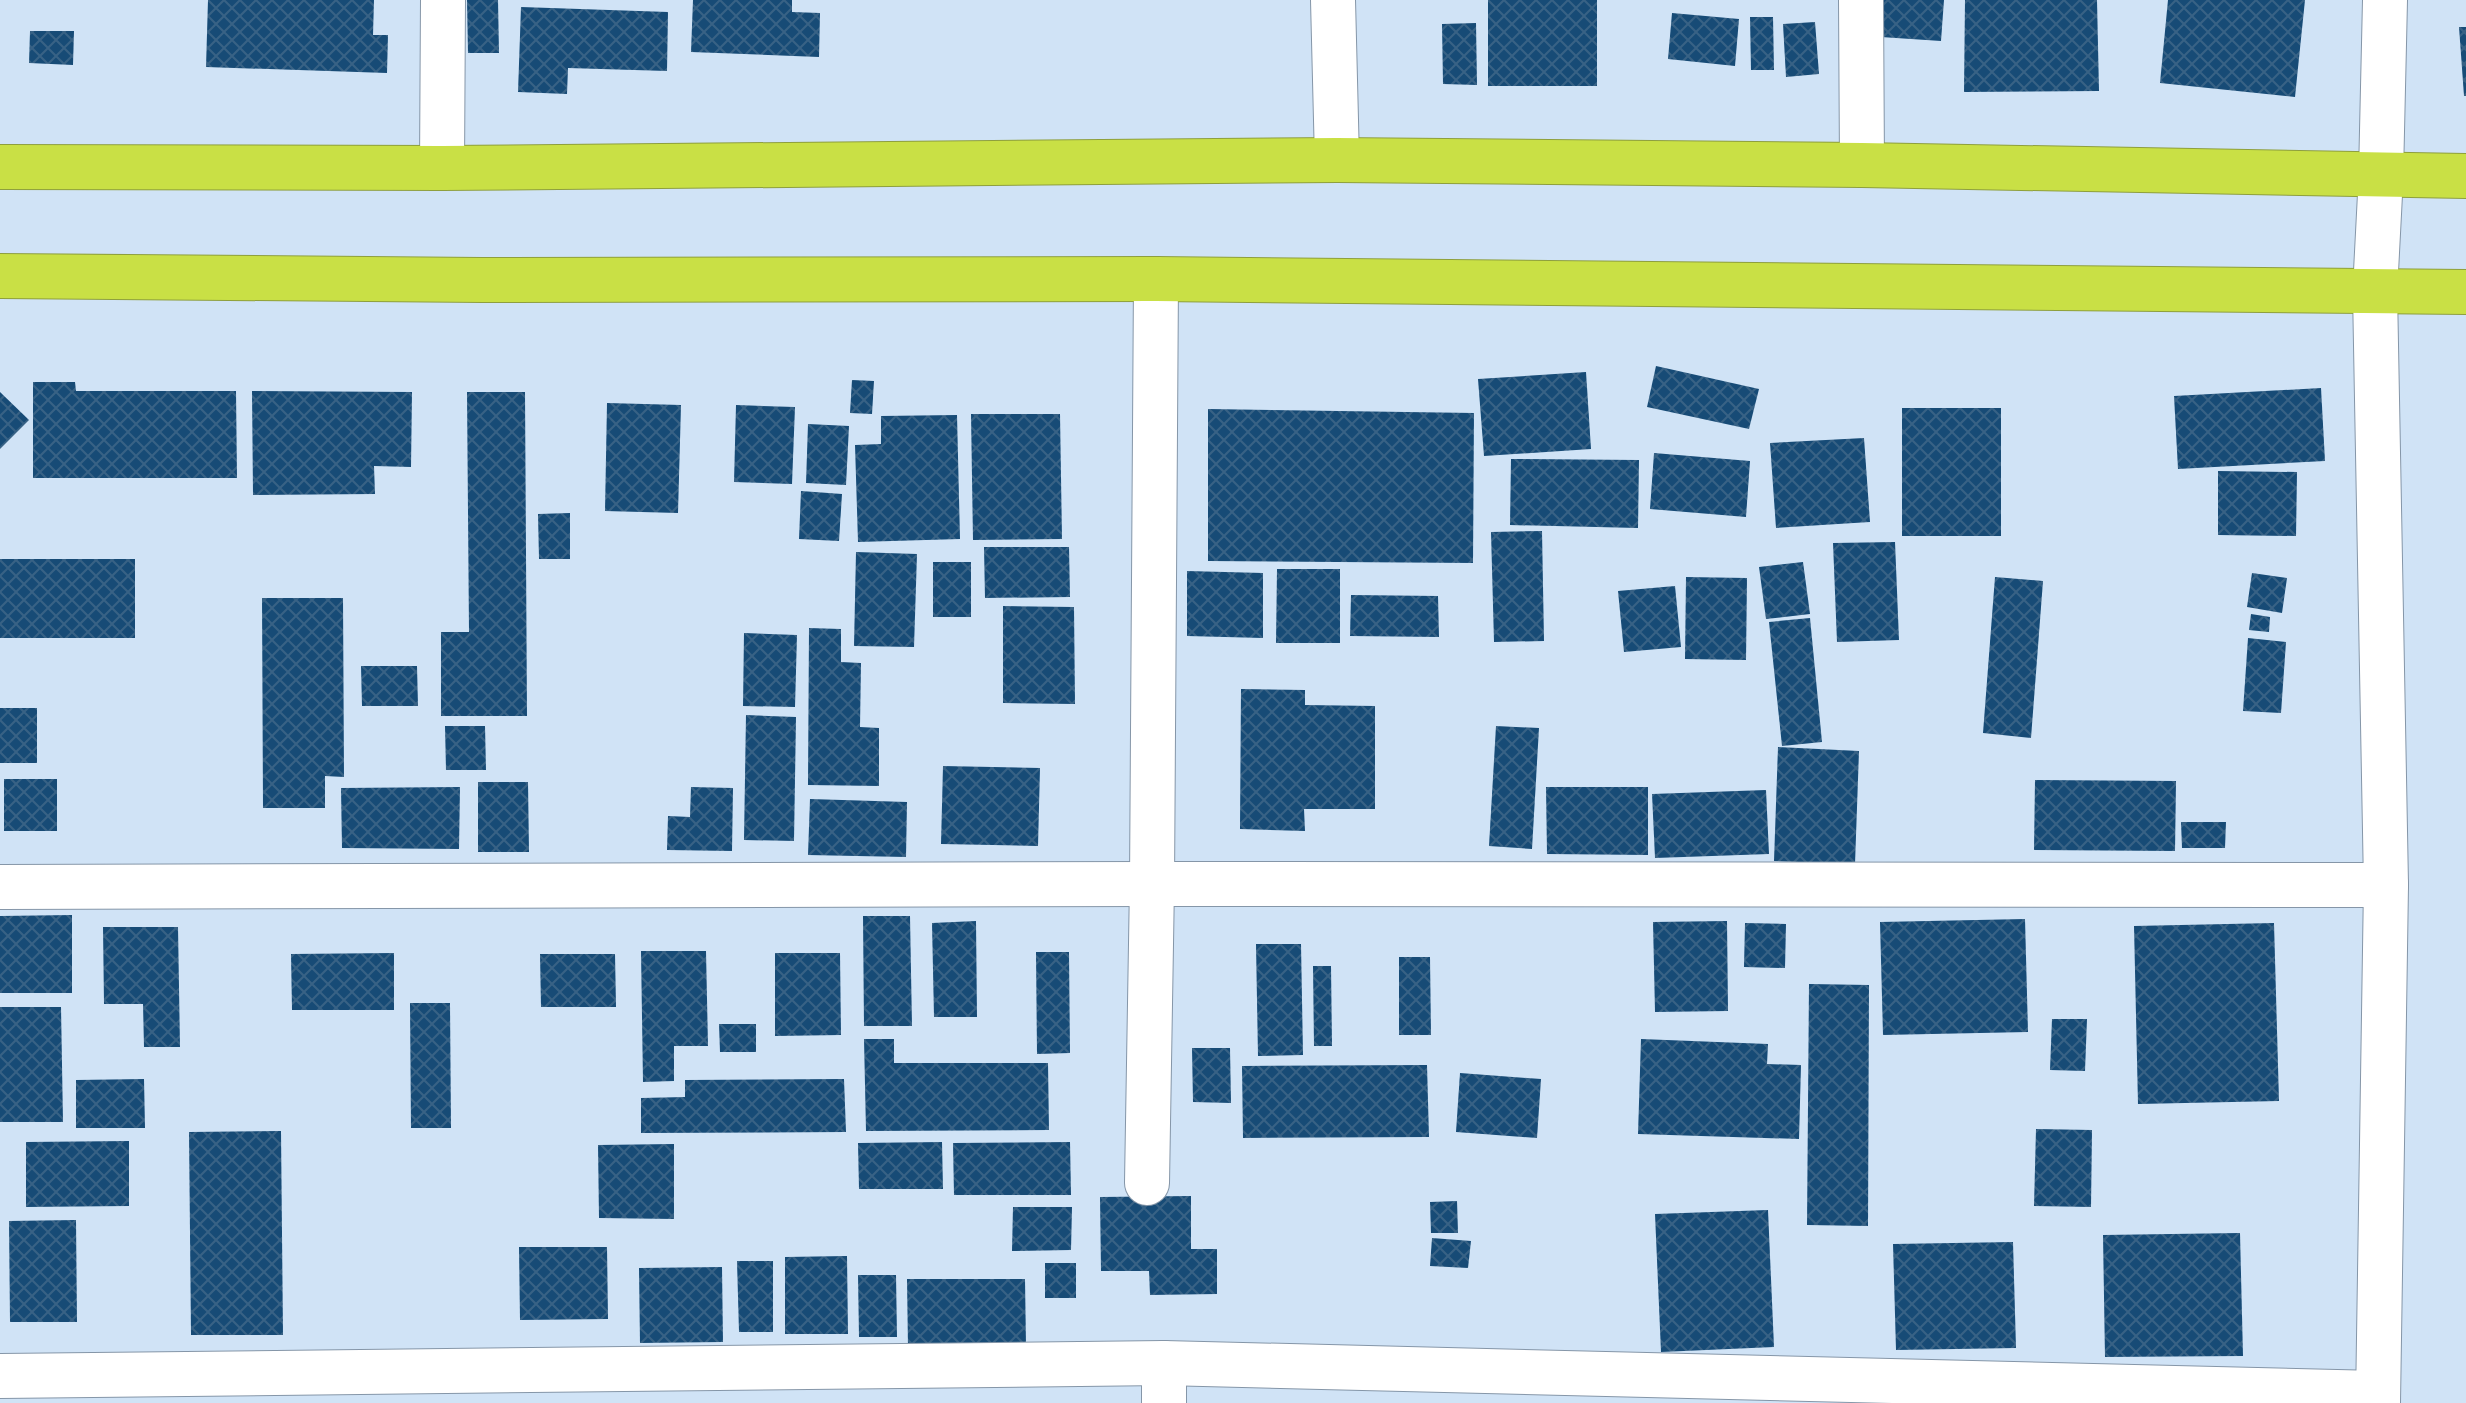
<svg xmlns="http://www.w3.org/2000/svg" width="2466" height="1403" font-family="'Source Serif 4',serif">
<defs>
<pattern id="building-cross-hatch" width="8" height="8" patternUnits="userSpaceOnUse" patternTransform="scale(2)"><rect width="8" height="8" fill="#174b76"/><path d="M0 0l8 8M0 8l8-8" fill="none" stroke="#386285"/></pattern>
</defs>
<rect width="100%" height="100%" fill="#d0e3f6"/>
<!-- building -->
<g fill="url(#building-cross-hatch)">
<polygon points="208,0 374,0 373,35 388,35 387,73 206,67"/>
<polygon points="467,0 498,0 499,53 468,53"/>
<polygon points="693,0 792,0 792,12 820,13 819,57 691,52"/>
<rect x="1488" y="0" width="109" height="86"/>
<polygon points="1869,0 1944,0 1941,41 1866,36"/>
<polygon points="1965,0 2097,0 2099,91 1964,92"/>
<polygon points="2168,0 2305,0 2295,97 2160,83"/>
<polygon points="521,7 668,12 667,71 568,68 567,94 518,92"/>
<polygon points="1672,13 1739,19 1735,66 1668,59"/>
<polygon points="1750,17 1773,17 1774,70 1751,70"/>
<polygon points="1815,22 1819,74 1786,77 1783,24"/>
<polygon points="1476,23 1477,85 1443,84 1442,24"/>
<polygon points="2459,27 2466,27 2466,96 2464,96"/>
<polygon points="30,31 74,31 73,65 29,63"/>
<polygon points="1656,366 1759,389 1749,429 1647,407"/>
<polygon points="1586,372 1591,449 1484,456 1478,379"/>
<polygon points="852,380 874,381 872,414 850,413"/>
<polygon points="33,382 75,382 76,391 236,391 237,478 33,478"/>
<polygon points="2321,388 2325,461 2178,469 2174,396"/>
<polygon points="252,391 412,392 411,467 374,466 375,494 253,495"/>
<polygon points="0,392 29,420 0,449"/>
<polygon points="467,392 525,392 527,716 441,716 441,632 469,632"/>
<polygon points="607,403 681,405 678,513 605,511"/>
<polygon points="736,405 795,407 792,484 734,482"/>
<rect x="1902" y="408" width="99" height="128"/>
<polygon points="1208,409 1474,413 1473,563 1208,561"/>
<polygon points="971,414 1060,414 1062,539 973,540"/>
<polygon points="957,415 960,539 858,542 855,445 881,444 881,416"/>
<polygon points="808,424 849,426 846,485 806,483"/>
<polygon points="1864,438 1870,522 1776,528 1770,443"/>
<polygon points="1654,453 1750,461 1746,517 1650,509"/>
<polygon points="1511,459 1639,460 1638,528 1510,525"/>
<polygon points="2218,471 2297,472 2296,536 2218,535"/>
<polygon points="801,491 842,494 839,541 799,539"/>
<polygon points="570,513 570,559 539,559 538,514"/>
<polygon points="1542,531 1544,641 1494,642 1491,532"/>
<polygon points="1895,542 1899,640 1837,642 1833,543"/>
<polygon points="984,547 1069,547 1070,597 985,598"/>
<polygon points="856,552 917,554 914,647 854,646"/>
<rect x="0" y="559" width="135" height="79"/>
<rect x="933" y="562" width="38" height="55"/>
<polygon points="1803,562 1810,614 1766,619 1759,567"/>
<polygon points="1277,569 1340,569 1340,643 1276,643"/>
<polygon points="1187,571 1263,573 1263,638 1187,636"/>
<polygon points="2252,573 2287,578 2282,613 2247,607"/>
<polygon points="1686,577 1747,578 1746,660 1685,659"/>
<polygon points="1995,577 2043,581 2031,738 1983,733"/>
<polygon points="1675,586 1681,647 1624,652 1618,591"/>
<polygon points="1351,595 1438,596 1439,637 1350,636"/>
<polygon points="262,598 343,598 344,777 325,776 325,808 263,808"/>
<polygon points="1003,606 1074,607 1075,704 1003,703"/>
<polygon points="2251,614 2270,617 2269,632 2249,630"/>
<polygon points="1810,618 1822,742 1782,746 1769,622"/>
<polygon points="809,628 841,629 841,662 861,663 860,727 879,728 879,786 808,785"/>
<polygon points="744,633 797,635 795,707 743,706"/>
<polygon points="2248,638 2286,642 2281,713 2243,711"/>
<polygon points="361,666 417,666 418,706 362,706"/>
<polygon points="1241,689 1305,690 1305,705 1375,706 1375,809 1304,809 1305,831 1240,829"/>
<rect x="0" y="708" width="37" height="55"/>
<polygon points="746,715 796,717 794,841 744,840"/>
<polygon points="445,726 485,726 486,770 446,770"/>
<polygon points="1496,726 1539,728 1532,849 1489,846"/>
<polygon points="1778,747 1859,751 1855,864 1774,861"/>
<polygon points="943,766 1040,768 1038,846 941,844"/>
<rect x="4" y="779" width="53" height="52"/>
<polygon points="2035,780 2176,781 2175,851 2034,850"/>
<polygon points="478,782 528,782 529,852 478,852"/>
<polygon points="460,787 459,849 342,848 341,788"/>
<polygon points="691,787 733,788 732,851 667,850 668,816 690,817"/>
<polygon points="1546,787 1648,787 1648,855 1547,854"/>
<polygon points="1766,790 1769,854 1655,858 1652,794"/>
<polygon points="810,799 907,802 906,857 808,855"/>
<polygon points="2181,822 2226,822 2225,848 2182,848"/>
<polygon points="72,915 72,993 0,993 0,916"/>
<polygon points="863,916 910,916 912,1026 864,1026"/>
<polygon points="2025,919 2028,1032 1883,1035 1880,922"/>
<polygon points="976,921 977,1017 934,1017 932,923"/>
<polygon points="1727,921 1728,1011 1655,1012 1653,922"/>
<polygon points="1745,923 1786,924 1785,968 1744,967"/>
<polygon points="2274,923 2279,1101 2138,1104 2134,926"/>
<polygon points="103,927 178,927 180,1047 144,1047 143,1004 104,1004"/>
<polygon points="1256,944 1301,944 1303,1055 1258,1056"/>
<polygon points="641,951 706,951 708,1046 674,1046 674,1081 643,1082"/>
<polygon points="1036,952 1069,952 1070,1053 1037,1054"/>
<polygon points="394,953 394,1010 292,1010 291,954"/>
<polygon points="775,953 840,953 841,1035 775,1036"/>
<polygon points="540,954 615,954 616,1007 541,1007"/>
<polygon points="1399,957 1430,957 1431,1035 1399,1035"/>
<polygon points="1313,966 1331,966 1332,1046 1314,1046"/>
<polygon points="1809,984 1869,985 1868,1226 1807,1225"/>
<polygon points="410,1003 450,1003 451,1128 411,1128"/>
<polygon points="0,1007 61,1007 63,1122 0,1122"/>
<polygon points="2052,1019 2087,1019 2085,1071 2050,1070"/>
<polygon points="719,1024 756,1024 756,1052 720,1052"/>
<polygon points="864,1039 894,1039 894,1063 1048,1063 1049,1130 866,1131"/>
<polygon points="1641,1039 1768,1044 1767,1064 1801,1065 1799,1139 1638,1134"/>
<polygon points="1192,1048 1230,1048 1231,1103 1193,1102"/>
<polygon points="1427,1065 1429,1137 1243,1138 1242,1066"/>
<polygon points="1460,1073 1541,1079 1537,1138 1456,1132"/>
<polygon points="144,1079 145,1128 76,1128 76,1080"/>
<polygon points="844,1079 846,1132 641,1133 641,1098 685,1097 685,1080"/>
<polygon points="2036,1129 2092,1130 2091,1207 2034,1206"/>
<polygon points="281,1131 283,1335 191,1335 189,1132"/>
<polygon points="129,1141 129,1206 26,1207 26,1142"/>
<polygon points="942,1142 943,1189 859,1189 858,1143"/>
<polygon points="1070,1142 1071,1195 954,1195 953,1143"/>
<polygon points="674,1144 674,1219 599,1218 598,1145"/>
<polygon points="1191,1196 1191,1249 1217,1249 1217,1294 1150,1295 1149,1271 1101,1271 1100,1197"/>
<polygon points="1457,1201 1458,1233 1431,1233 1430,1202"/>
<polygon points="1013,1207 1072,1207 1071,1250 1012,1251"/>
<polygon points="1768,1210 1774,1347 1661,1352 1655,1214"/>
<polygon points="76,1220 77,1322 10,1322 9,1221"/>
<polygon points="2240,1233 2243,1356 2105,1357 2103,1235"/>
<polygon points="1432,1238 1471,1241 1468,1268 1430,1266"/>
<polygon points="2013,1242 2016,1348 1896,1350 1893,1244"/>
<polygon points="519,1247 607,1247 608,1319 520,1320"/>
<polygon points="847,1256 848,1334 785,1334 785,1257"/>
<polygon points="737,1261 773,1261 773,1332 739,1332"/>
<rect x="1045" y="1263" width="31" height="35"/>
<polygon points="722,1267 723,1342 640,1343 639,1268"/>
<polygon points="858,1275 896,1275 897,1337 859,1337"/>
<polygon points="907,1279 1025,1279 1026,1346 908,1348"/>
</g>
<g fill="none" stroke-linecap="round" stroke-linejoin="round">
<!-- street casing -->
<g stroke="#8596a8" stroke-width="46">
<g id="street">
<polyline points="1333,0 1337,160"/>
<polyline points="1861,0 1862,165"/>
<polyline points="442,168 443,0"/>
<polyline points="0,887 1152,884 2386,885"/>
<polyline points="1147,1183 1152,884 1156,279"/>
<polyline points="1164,1363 1164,1403"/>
<polyline points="0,1376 1164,1363 2378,1393"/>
<polyline points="2378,1403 2386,885 2375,291 2381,175 2385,0"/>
</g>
</g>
<!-- highway casing -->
<g stroke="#8e9f3d" stroke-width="46">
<g id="highway">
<polyline points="0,167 442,168 1337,160 1862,165 2466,176"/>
<polyline points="0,276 482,280 1156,279 2466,292"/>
</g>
</g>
<!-- street -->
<use href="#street" stroke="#fff" stroke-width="44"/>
<!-- highway -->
<use href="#highway" stroke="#c9e045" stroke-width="44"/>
</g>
</svg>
